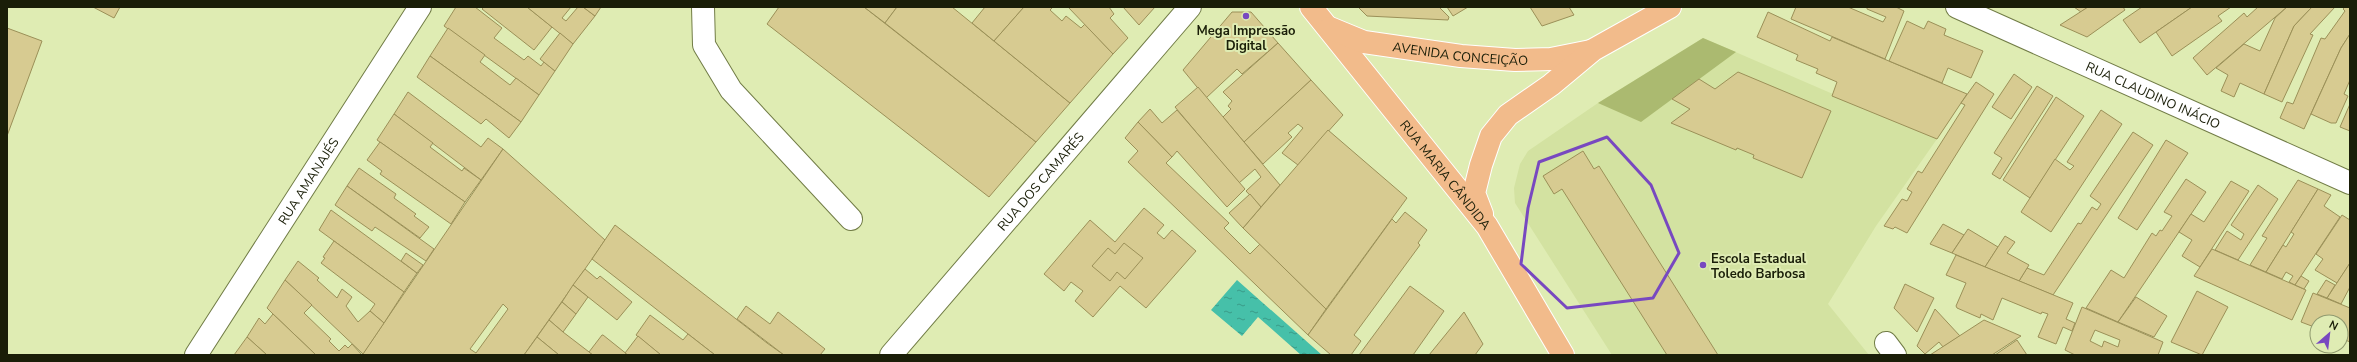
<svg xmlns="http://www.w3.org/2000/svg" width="2357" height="362" font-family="'Nunito Sans',sans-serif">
<defs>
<pattern id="water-ripples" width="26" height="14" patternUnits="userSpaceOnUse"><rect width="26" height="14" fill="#46c0a9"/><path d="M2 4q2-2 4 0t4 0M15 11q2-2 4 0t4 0" fill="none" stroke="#3a9b88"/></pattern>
</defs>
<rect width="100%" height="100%" fill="#dfecb3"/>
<!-- built -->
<polygon fill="#d3e2a1" points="1703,38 1937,139 1876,226 1828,304 1869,355 1612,355 1515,203 1514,188 1520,164 1528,151 1598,103"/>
<!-- green -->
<polygon fill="#abba70" points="1703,38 1736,52 1641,122 1598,103"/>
<!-- water -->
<polygon fill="url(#water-ripples)" points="1237,280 1322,355 1301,355 1258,317 1242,336 1211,310"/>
<!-- building -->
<g fill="#d7cb91" stroke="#9b9058" fill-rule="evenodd">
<polygon points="93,7 120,7 114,18"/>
<polygon points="456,7 475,7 502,28 494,38 524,60 528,56 541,66 544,62 555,71 539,95 444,26"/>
<polygon points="484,7 527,7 552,27 534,50 482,9"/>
<polygon points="527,7 571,7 562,18 566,21 578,7 583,7 595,16 573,44"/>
<polygon points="583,7 601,7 595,16"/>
<polygon points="779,7 864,7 1036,142 989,197 767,24"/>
<polygon points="864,7 897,7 885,23"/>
<polygon points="897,7 952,7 1070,103 1036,142 885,23"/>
<polygon points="985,7 1024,7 994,41 972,23"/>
<polygon points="1024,7 1053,7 1050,10 1062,21 1066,16 1081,28 1085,24 1113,54 1070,103 994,41"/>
<polygon points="1068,7 1109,7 1114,14 1110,18 1128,38 1113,54"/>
<polygon points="1123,7 1155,7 1139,25"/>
<polygon points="1358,7 1439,7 1449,17 1448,20 1367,16"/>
<polygon points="1447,7 1468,7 1453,16"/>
<polygon points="1530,7 1569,7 1574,15 1542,26"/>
<polygon points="1796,7 1848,7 1883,22 1886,17 1867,9 1867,7 1896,7 1904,11 1885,59 1791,19"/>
<polygon points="2074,7 2088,7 2081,12"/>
<polygon points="2088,7 2123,7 2125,10 2087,37 2060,25"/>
<polygon points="2142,7 2192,7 2140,43 2123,20"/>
<polygon points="2192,7 2231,7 2218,16 2222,21 2172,56 2156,32"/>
<polygon points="2258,7 2287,7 2207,75 2193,58 2244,13 2247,17"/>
<polygon points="2287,7 2312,7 2294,26 2264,94 2240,83 2234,97 2221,91 2228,75 2216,68 2244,44 2260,51 2275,18"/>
<polygon points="2312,7 2335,7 2310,34 2313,35 2282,102 2264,94 2294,26"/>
<polygon points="2345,7 2350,7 2350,34 2341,48 2304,129 2280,118 2287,102 2293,104 2321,38 2325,39 2345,11 2343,9"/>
<polygon points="1232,12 1251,12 1278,43 1242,74 1237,69 1206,98 1183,70"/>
<polygon points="1768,12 1830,41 1832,37 1967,94 1937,139 1832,96 1837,82 1816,73 1818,69 1796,60 1798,55 1757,37"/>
<polygon points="1907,21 1924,29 1928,21 1946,29 1944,35 1983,51 1971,78 1948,68 1942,83 1889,61"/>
<polygon points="7,28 42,41 7,136"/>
<polygon points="448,28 485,55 480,62 510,85 516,78 539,95 521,122 430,56"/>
<polygon points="560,33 573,44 555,71 540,59"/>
<polygon points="2350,34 2350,80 2344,94 2348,96 2336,123 2331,123 2311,114 2341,48"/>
<polygon points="1278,43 1311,80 1244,142 1223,117 1231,109 1228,106 1232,101 1223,92"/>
<polygon points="430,56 521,122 509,138 486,119 481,124 417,77"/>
<polygon points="1738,72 1831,111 1802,178 1753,158 1754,155 1737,148 1736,150 1671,123 1690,109 1672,99 1699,79 1715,89"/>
<polygon points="2014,74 2032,87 2011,119 1992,107"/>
<polygon points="1311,80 1343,115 1298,165 1282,153 1303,128 1298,124 1288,133 1292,137 1263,164 1244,142"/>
<polygon points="1976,82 1994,94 1907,233 1895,227 1893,229 1884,226 1902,199 1907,201 1912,192 1907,189 1918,171 1922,173 1965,105 1961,103"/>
<polygon points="2037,86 2053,96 2000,179 1992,174 2002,158 1994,153"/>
<polygon points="1198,87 1280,185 1261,207 1246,191 1261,177 1255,169 1239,183 1175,107"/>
<polygon points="408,92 481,147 488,138 503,149 481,180 394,114"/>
<polygon points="2056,97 2084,116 2030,198 2003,180"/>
<polygon points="2350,104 2350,131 2340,127"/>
<polygon points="1150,109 1162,123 1177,110 1245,189 1227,207 1177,151 1172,157 1138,122"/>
<polygon points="2101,110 2122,124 2051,232 2021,212 2055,159 2070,170 2074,166 2067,162"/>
<polygon points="394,114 433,143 430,147 462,171 464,168 481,180 465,202 377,140"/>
<polygon points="1138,122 1172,157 1166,163 1229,223 1224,228 1250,254 1260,244 1326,309 1308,335 1128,162 1138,151 1125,138"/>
<polygon points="1328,130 1407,198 1326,309 1243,228"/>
<polygon points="2133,132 2153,145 2053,295 2019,281 2027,268 2044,275 2078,223 2081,224 2092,207 2097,210 2101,204 2090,196"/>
<polygon points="2166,140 2188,153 2137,230 2118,218"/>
<polygon points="380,142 465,202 451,224 380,174 382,171 367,160"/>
<path d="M503 149 605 240 592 259 524 355H362ZM503 304 508 309 476 353 470 349Z"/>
<polygon points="1583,151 1594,169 1599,166 1718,355 1667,355 1562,189 1554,194 1543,176"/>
<polygon points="359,168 396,194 394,198 416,214 414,216 429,227 420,238 347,186"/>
<polygon points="2186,179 2206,192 2118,322 2086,308 2111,270 2124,278 2152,233 2156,236 2160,230 2162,231 2172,216 2164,212"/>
<polygon points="2298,180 2318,189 2266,272 2250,265 2267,238 2262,236"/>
<polygon points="2231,181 2249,191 2200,267 2182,256 2192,240 2179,232 2191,214 2204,222"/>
<polygon points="2258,185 2278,199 2238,260 2215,250 2227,231 2241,240 2244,234 2231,225"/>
<polygon points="347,186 434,249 426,261 375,227 372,231 335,205"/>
<polygon points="2318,189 2331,195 2324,206 2340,217 2295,285 2289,282 2293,276 2286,272 2282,279 2266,272 2283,245 2286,247 2294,234 2291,232"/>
<polygon points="1250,194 1261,207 1243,228 1229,213"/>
<polygon points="1144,208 1164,225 1157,233 1164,239 1172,230 1196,251 1146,308 1120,286 1093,317 1075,301 1083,291 1071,282 1064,291 1044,274 1090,220 1115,242"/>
<polygon points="331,210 417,273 404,292 319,230"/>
<polygon points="1405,212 1427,230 1418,243 1420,245 1354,335 1361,341 1351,355 1331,355 1308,335 1392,219 1396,223"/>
<polygon points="2342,215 2350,220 2350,263 2337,283 2315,270 2323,259 2316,254"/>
<polygon points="1943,224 1964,235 1952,253 1930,244"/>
<polygon points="615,225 767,343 784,355 715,355 592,259"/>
<polygon points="1968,229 1998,247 1985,267 1952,253"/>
<polygon points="2005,236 2015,242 2007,253 2029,265 2019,281 1985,267"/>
<polygon points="334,241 404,292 384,323 370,311 375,304 321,263 325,258 323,257"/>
<polygon points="1124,243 1143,258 1125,279 1117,272 1110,281 1092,266 1108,248 1115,254"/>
<polygon points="2212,249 2306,290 2292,320 2194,276"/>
<polygon points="406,253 423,265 417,273 401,261"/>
<polygon points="1956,255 2073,303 2066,319 2075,323 2072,331 2063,327 2056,344 2038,337 2048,314 2042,312 2041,314 2002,298 1993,320 1981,314 1980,318 1957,308 1956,306 1966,283 1946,275"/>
<polygon points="298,261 319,278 317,280 337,298 342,289 352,297 346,306 358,322 370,311 384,323 363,354 285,280"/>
<polygon points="2350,263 2350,287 2341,304 2327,298"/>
<polygon points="585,269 597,279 600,276 632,302 617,320 573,285"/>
<polygon points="2301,276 2309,281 2304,289 2295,285"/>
<polygon points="285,280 312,305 304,313 331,339 329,341 339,351 345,345 348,348 352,344 362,355 316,355 273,314 267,308"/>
<polygon points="2326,280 2335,285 2327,298 2317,294"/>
<polygon points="1905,284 1934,298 1917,332 1894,308"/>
<polygon points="573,285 588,297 576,314 562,302"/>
<polygon points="1410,286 1444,311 1413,355 1359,355"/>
<polygon points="2197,291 2228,307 2202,355 2171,342"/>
<polygon points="2313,293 2350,308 2350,342 2341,338 2341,322 2317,322 2317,328 2301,322"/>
<polygon points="2136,297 2167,316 2154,337 2118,322"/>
<polygon points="562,302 576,314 563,332 549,320"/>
<polygon points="746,306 770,324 778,312 825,349 820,355 784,355 737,319"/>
<path d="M2082 307 2163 342 2158 355H2075L2065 350ZM2095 330 2120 340 2118 347 2104 341 2102 347 2090 341Z"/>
<polygon points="1935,309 1960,336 1943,347 1939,342 1925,354 1917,346"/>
<polygon points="1464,312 1483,344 1475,355 1429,355"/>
<polygon points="273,314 316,355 267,355 247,337 259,318 265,324"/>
<polygon points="650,315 683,340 688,334 715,355 661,355 636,335"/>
<polygon points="549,320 563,332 593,355 559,355 537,337"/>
<polygon points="1984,320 2021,336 1992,355 1930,355"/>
<polygon points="602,335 603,335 628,355 593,355 589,352"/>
<polygon points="638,336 661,355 628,355 625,353"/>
<polygon points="247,337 267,355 234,355"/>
<polygon points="537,337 559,355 524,355"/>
<polygon points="2017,340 2027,355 1995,355"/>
</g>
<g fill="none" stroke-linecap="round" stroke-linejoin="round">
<!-- minor casing -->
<g stroke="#717c46" stroke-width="24">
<g id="minor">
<polyline points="703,7 704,45 731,90 851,219"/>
<path id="s1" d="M1957 7 2350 183"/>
<polyline points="1886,343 1895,355"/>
<path id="s2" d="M196 355 420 7"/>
<path id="s3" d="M891 355 1190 7"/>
</g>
</g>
<!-- major casing -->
<g stroke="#fff" stroke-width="24">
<g id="major">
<path id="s4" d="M1311 7 1487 226 1563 355"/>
<path id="s5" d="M1330 28 1364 42 1461 56 1515 60 1551 59 1591 51"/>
<polyline points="1482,214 1474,193 1481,165 1491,136 1508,115 1551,85 1593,50 1670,7"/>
</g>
</g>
<!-- minor -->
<use href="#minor" stroke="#fff" stroke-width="22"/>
<!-- major -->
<use href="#major" stroke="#f2bb8b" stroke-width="22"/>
</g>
<!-- marked area -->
<path fill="none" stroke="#7848c0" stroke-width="3" stroke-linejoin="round" d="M1607 137 1651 185 1679 253 1653 298 1567 308 1521 264 1528 208 1539 162Z"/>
<!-- markers -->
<g fill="#7848c0" stroke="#dfecb3" stroke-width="1.5">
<circle cx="1246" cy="16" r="4"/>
<circle cx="1703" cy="265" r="4"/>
</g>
<g text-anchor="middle" stroke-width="4" stroke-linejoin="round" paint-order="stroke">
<!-- poi labels -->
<g font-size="13" font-weight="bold" fill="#1a1e08" stroke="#dfecb3">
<text x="1246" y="35">Mega Impressão<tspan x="1246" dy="15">Digital</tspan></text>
<text x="1711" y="263" text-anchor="start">Escola Estadual<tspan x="1711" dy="15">Toledo Barbosa</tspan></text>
</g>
<!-- street labels -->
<g font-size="13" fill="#1a1e08" stroke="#dfecb3">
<text dy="5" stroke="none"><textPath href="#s5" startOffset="134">AVENIDA CONCEIÇÃO</textPath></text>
<text dy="5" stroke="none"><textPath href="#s1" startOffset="215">RUA CLAUDINO INÁCIO</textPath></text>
<text dy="5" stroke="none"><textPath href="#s4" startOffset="215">RUA MARIA CÂNDIDA</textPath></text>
<text dy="5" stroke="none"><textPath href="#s2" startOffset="207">RUA AMANAJÉS</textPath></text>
<text dy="5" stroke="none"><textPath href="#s3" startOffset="229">RUA DOS CAMARÉS</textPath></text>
</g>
</g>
<!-- border -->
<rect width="2357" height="362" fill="none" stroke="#1a1e08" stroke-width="16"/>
<!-- north arrow -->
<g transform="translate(2329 334) rotate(28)"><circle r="19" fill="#dfecb3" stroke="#909a6f"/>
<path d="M0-3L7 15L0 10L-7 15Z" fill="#7848c0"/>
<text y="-6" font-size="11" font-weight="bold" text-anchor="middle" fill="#1a1e08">N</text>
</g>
</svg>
